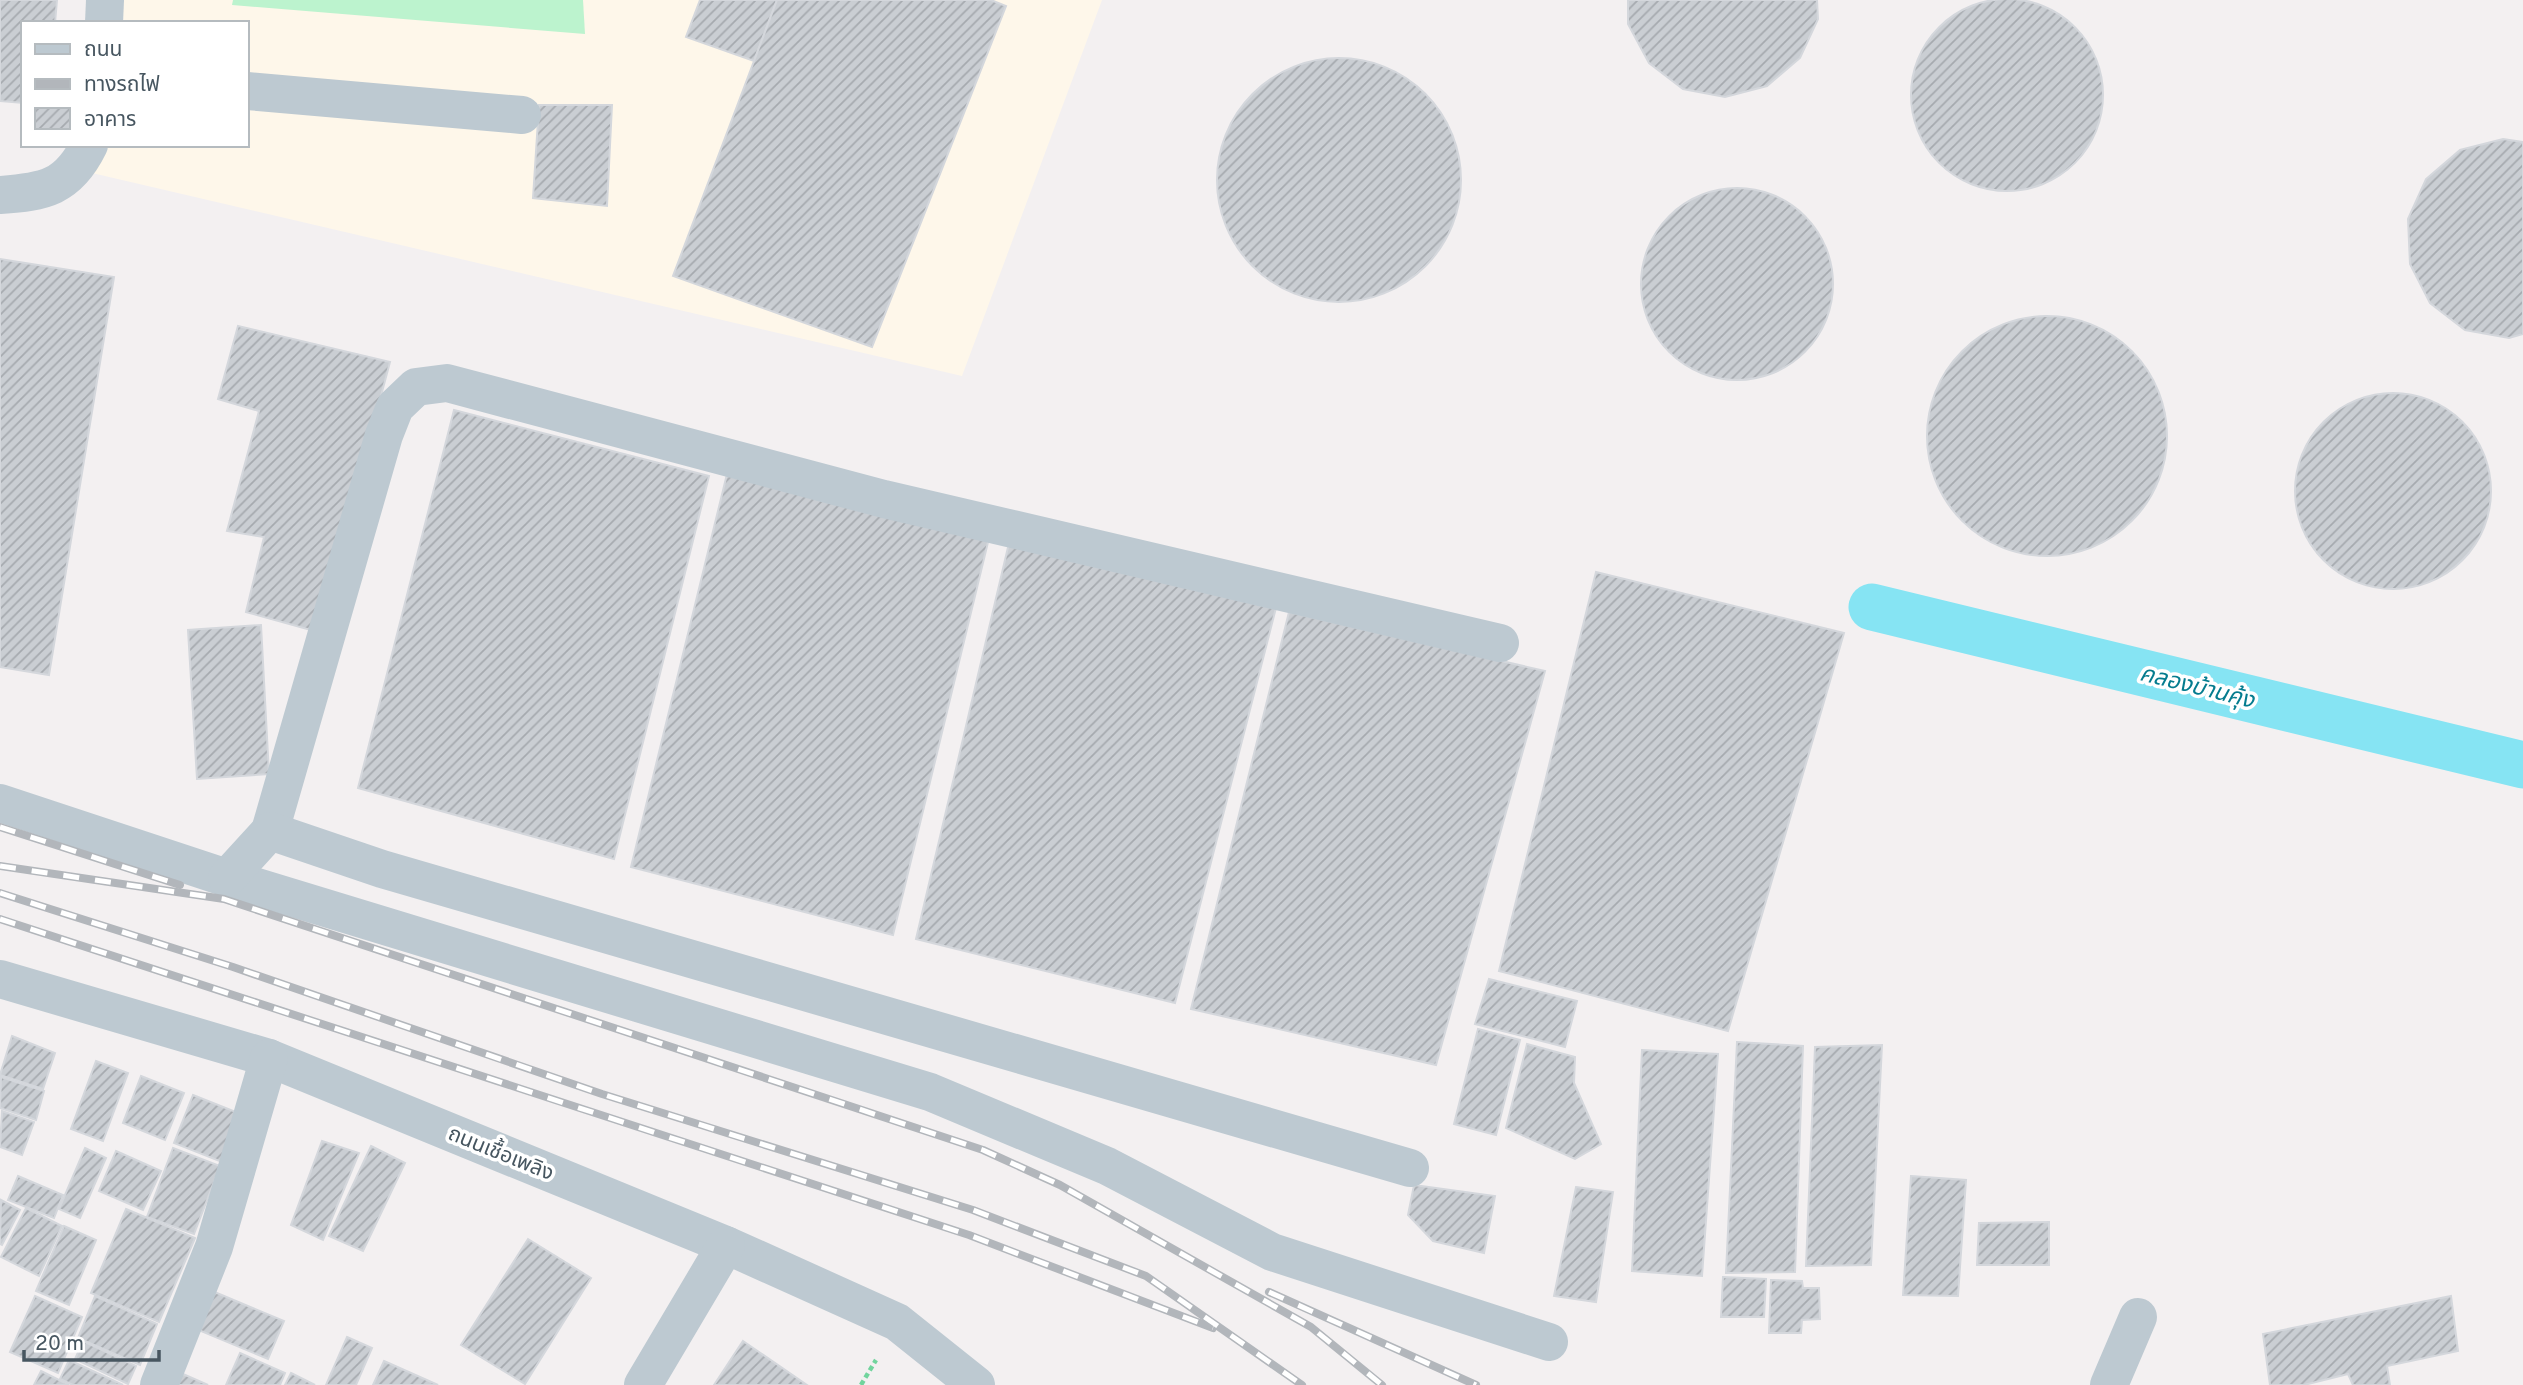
<svg xmlns="http://www.w3.org/2000/svg" width="2523" height="1385" font-family="Overpass,'Noto Sans Thai',sans-serif">
<defs>
<pattern id="building-hatch" width="6" height="6" patternUnits="userSpaceOnUse" patternTransform="scale(1.75)"><rect width="6" height="6" fill="#caced3"/><path d="M-1 1l2-2M0 6l6-6M5 7l2-2" fill="none" stroke="#a6aaaf"/></pattern>
</defs>
<rect width="100%" height="100%" fill="#f3f0f1"/>
<!-- commercial -->
<polygon fill="#fef7ea" points="107,0 1102,0 962,376 92,173 95,145 247,145 247,23 105,23"/>
<!-- pitch -->
<polygon fill="#bcf3ce" points="233,0 583,0 585,34 232,5"/>
<g fill="none" stroke-linecap="round" stroke-linejoin="round">
<!-- canal -->
<polyline stroke="#86e4f3" stroke-width="47" points="1872,607 2523,765"/>
</g>
<!-- building -->
<g fill="url(#building-hatch)" stroke="#d4d7dc" stroke-width="2">
<circle cx="2007" cy="95" r="96"/>
<polygon points="0,0 57,0 55,23 23,23 23,103 0,101"/>
<polygon points="700,0 777,0 754,61 686,37"/>
<polygon points="777,0 991,0 1006,6 872,347 673,276"/>
<polygon points="1628,0 1817,0 1818,19 1800,58 1767,86 1725,97 1683,89 1649,63 1628,24"/>
<circle cx="1339" cy="180" r="122"/>
<polygon points="539,105 612,105 607,206 533,198"/>
<polygon points="2503,139 2523,142 2523,334 2509,338 2465,330 2430,303 2410,264 2408,219 2426,179 2460,150"/>
<circle cx="1737" cy="284" r="96"/>
<polygon points="0,259 114,277 49,675 0,667"/>
<circle cx="2047" cy="436" r="120"/>
<polygon points="238,326 390,362 318,632 246,612 264,537 227,531 259,411 218,399"/>
<circle cx="2393" cy="491" r="98"/>
<polygon points="454,410 709,476 614,859 358,788"/>
<polygon points="727,474 989,538 893,935 631,867"/>
<polygon points="1009,543 1278,600 1175,1003 916,939"/>
<polygon points="1596,572 1844,633 1728,1031 1499,971"/>
<polygon points="1289,612 1545,671 1436,1065 1191,1009"/>
<polygon points="261,625 269,774 197,779 188,630"/>
<polygon points="1489,979 1577,1001 1565,1047 1475,1024"/>
<polygon points="1478,1029 1520,1040 1496,1135 1454,1124"/>
<polygon points="12,1036 55,1053 43,1089 0,1075"/>
<polygon points="1737,1042 1803,1046 1795,1272 1726,1273"/>
<polygon points="1527,1044 1575,1057 1574,1083 1601,1144 1575,1159 1506,1128"/>
<polygon points="1882,1045 1871,1265 1806,1266 1815,1047"/>
<polygon points="1642,1050 1718,1054 1702,1276 1632,1271"/>
<polygon points="96,1061 128,1073 103,1141 71,1129"/>
<polygon points="141,1076 184,1093 165,1140 123,1123"/>
<polygon points="1,1077 44,1091 36,1120 0,1108"/>
<polygon points="193,1095 241,1114 222,1162 174,1143"/>
<polygon points="2,1111 34,1122 22,1155 0,1147"/>
<polygon points="322,1141 359,1153 323,1240 291,1225"/>
<polygon points="371,1146 405,1163 363,1251 329,1236"/>
<polygon points="85,1148 106,1158 80,1218 59,1209"/>
<polygon points="173,1148 220,1166 194,1234 147,1217"/>
<polygon points="116,1151 161,1171 143,1210 99,1191"/>
<polygon points="18,1176 63,1195 54,1218 8,1200"/>
<polygon points="1911,1176 1966,1180 1958,1296 1903,1295"/>
<polygon points="1414,1185 1495,1196 1484,1253 1433,1241 1408,1215"/>
<polygon points="1576,1187 1613,1192 1596,1302 1554,1296"/>
<polygon points="1,1200 20,1210 2,1245 0,1244"/>
<polygon points="26,1208 62,1226 39,1276 1,1257"/>
<polygon points="126,1209 195,1238 159,1322 91,1293"/>
<polygon points="2049,1222 2049,1265 1977,1265 1979,1223"/>
<polygon points="64,1226 96,1240 69,1305 36,1291"/>
<polygon points="528,1239 591,1278 525,1384 461,1345"/>
<polygon points="1723,1277 1766,1279 1764,1317 1721,1317"/>
<polygon points="1771,1280 1802,1281 1803,1288 1819,1288 1820,1319 1802,1320 1801,1333 1769,1333"/>
<polygon points="205,1288 284,1321 268,1359 189,1326"/>
<polygon points="35,1296 82,1317 58,1373 10,1352"/>
<polygon points="95,1296 157,1324 140,1365 78,1338"/>
<polygon points="2451,1296 2458,1351 2387,1366 2390,1385 2353,1385 2348,1374 2304,1385 2270,1385 2263,1334"/>
<polygon points="347,1337 372,1348 356,1385 326,1385"/>
<polygon points="83,1341 136,1366 128,1384 75,1359"/>
<polygon points="743,1341 807,1385 714,1385"/>
<polygon points="240,1353 285,1373 280,1385 226,1385"/>
<polygon points="69,1360 123,1385 73,1385 60,1379"/>
<polygon points="384,1361 438,1385 373,1385"/>
<polygon points="167,1367 208,1385 159,1385"/>
<polygon points="41,1371 69,1385 34,1385"/>
<polygon points="291,1373 315,1385 285,1385"/>
</g>
<g fill="none" stroke-linecap="round" stroke-linejoin="round">
<!-- path -->
<polyline stroke="#71d49d" stroke-width="4.5" stroke-dasharray="5 3.5" stroke-linecap="butt" points="861,1385 876,1360"/>
<!-- minor -->
<g stroke="#bdc9d1" stroke-width="38">
<polyline points="104,23 105,0"/>
<polyline points="247,91 522,115"/>
<path d="M0 195C44 192 68 188 89 145"/>
<polyline points="0,803 227,878 930,1092 1107,1166 1272,1252 1549,1342"/>
<polyline points="270,831 384,435 395,407 416,387 447,383 884,499 1500,643"/>
<polyline points="227,878 270,831 382,869 1410,1168"/>
<polyline points="0,979 269,1058 726,1245 897,1322 976,1385"/>
<polyline points="159,1385 214,1247 269,1058"/>
<polyline points="643,1385 726,1245"/>
<polyline points="2109,1385 2138,1317"/>
</g>
<!-- rail casing -->
<g stroke="#b2b6bb" stroke-width="8">
<g id="rail">
<polyline points="0,827 180,885"/>
<polyline points="0,866 224,899 983,1150 1060,1185 1311,1327 1382,1385"/>
<polyline points="0,893 233,967 602,1094 973,1210 1146,1276 1302,1385"/>
<polyline points="0,919 969,1235 1213,1328"/>
<polyline points="1269,1292 1476,1385"/>
</g>
</g>
<!-- rail -->
<use href="#rail" stroke="#fff" stroke-width="5" stroke-dasharray="16" stroke-linecap="butt"/>
</g>
<g text-anchor="middle" stroke-width="7" stroke-linejoin="round" paint-order="stroke">
<!-- street labels -->
<g font-size="21" fill="#475660" stroke="#fff">
<text transform="translate(501 1153) rotate(22)" y="7">ถนนเชื้อเพลิง</text>
</g>
<!-- water labels -->
<g font-size="23" font-style="italic" fill="#057c8f" stroke="#fff">
<text transform="translate(2197 686) rotate(14)" y="8">คลองบ้านคุ้ง</text>
</g>
</g>
<!-- legend -->
<rect x="21" y="21" width="228" height="126" fill="#ffffff" stroke="#b5bbbf" stroke-width="2"/>
<rect x="35" y="44" width="35" height="10" fill="#bdc9d1" stroke="#b5bbbf" stroke-width="2"/>
<text x="84" y="56" font-size="21" fill="#475660">ถนน</text>
<rect x="35" y="79" width="35" height="10" fill="#b2b6bb" stroke="#b5bbbf" stroke-width="2"/>
<text x="84" y="91" font-size="21" fill="#475660">ทางรถไฟ</text>
<rect x="35" y="108" width="35" height="21" fill="url(#building-hatch)" stroke="#b5bbbf" stroke-width="2"/>
<text x="84" y="126" font-size="21" fill="#475660">อาคาร</text>
<!-- scale -->
<path d="M24 1350v10h135v-10" fill="none" stroke="#475660" stroke-width="3.5"/>
<text x="35" y="1350" font-size="21" fill="#475660" stroke="#ffffff" stroke-width="5" paint-order="stroke">20 m</text>
</svg>
